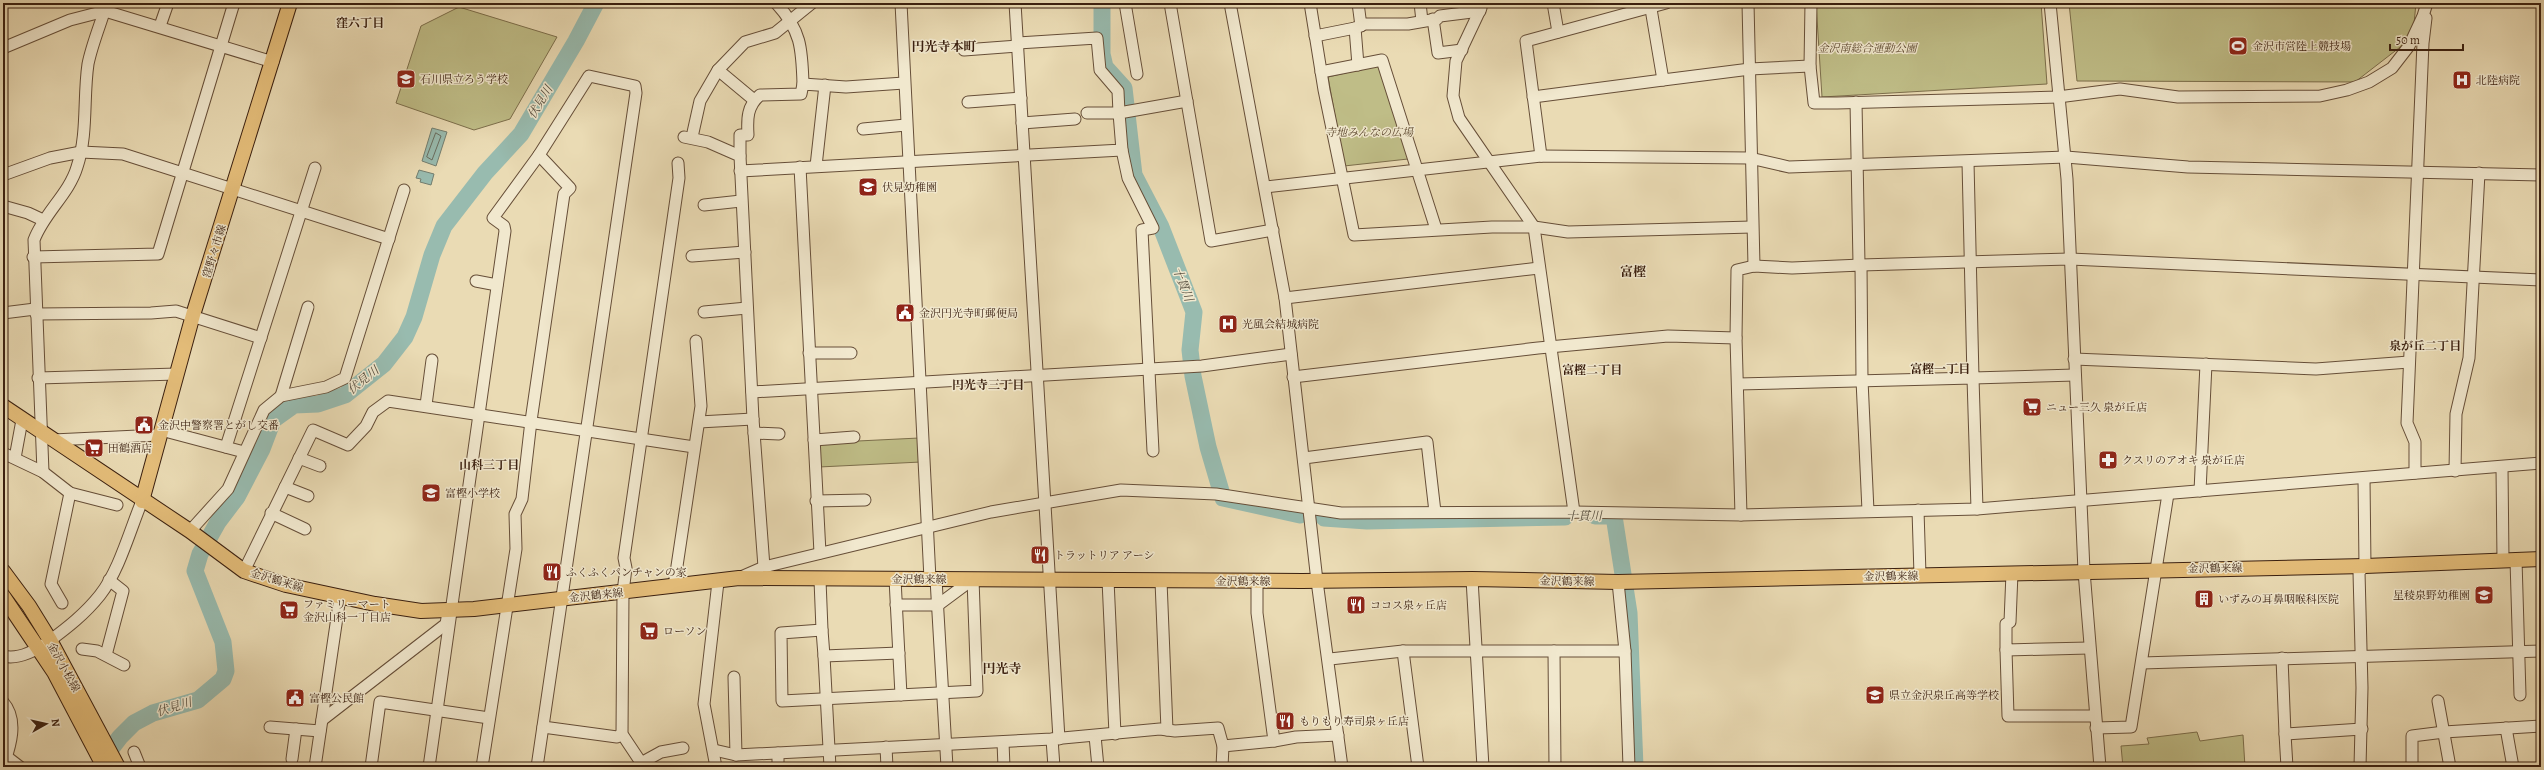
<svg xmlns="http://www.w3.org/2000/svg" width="2544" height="770" font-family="Alegreya,'Noto Serif JP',serif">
<rect width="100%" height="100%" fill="#eadbb4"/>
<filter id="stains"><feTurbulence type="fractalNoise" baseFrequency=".005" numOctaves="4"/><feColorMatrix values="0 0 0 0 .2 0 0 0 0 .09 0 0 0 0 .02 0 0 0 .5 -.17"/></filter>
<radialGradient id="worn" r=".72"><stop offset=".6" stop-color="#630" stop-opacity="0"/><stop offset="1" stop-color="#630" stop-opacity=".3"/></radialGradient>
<!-- green -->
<g fill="#bfbd87" stroke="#7c6e4b">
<polygon points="1816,3 2041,3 2047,84 1822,97"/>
<polygon points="2069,3 2416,3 2414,24 2408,41 2355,82 2077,81"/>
<polygon points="459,7 557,37 510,119 474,130 396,103 421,26"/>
<polygon points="1380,65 1408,159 1344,166 1328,77"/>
<polygon points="919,438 921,462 819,467 817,443"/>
<polygon points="2197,732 2200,741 2243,735 2245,767 2123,767 2121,746 2149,744 2147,738"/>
</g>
<!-- water -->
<g fill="#98bbaf" stroke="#727d6f">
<polygon points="432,128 447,132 436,166 422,161"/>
<polygon points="419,170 434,174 431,185 420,182 421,179 416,178"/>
</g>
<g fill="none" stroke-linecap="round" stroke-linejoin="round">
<!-- shore -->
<polygon stroke="#696d5f" stroke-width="1" points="436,133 441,136 432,160 427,157"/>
<!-- river -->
<g stroke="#98bbaf" stroke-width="17">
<polyline points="1102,3 1102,54 1105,67 1124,88 1134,175 1161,227 1194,312 1190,350 1193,376 1208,447 1223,498 1300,515"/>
<polyline points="1595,516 1614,516 1629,613 1635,767"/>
<polyline points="1324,518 1367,521 1565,517"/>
<polyline points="101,762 120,737 134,723 153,713 198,700 223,679 226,671 223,642 195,571 200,554 218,522 237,497 262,449 273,420 294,405 318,404 345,395 384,364 405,337 414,317 432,255 444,226 485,173 521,134 576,41 596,3"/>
</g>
<!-- minor casing -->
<g stroke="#664e38" stroke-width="13">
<g id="minor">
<path d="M776 3C801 30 802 48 803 84"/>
<polyline points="901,3 930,579"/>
<polyline points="1015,3 1059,739"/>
<polyline points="1125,3 1137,74"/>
<polyline points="1170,3 1211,241 1273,230"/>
<polyline points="1230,3 1285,298 1317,581 1342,767"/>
<polyline points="1310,3 1324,90 1354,235 1492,227 1534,227 1568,232 1752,227"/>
<polyline points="1358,3 1361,26"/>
<polyline points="1420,3 1422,21"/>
<polyline points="1481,3 1481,8 1456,61 1453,96 1459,118 1534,227 1574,512"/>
<polyline points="1553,3 1558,32"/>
<polyline points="1650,3 1663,80 1750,69 1810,66"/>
<polyline points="1748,3 1754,266"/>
<polyline points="1811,3 1810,66 1814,103 1837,103 2058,97 2120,89 2178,97 2320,96 2347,90 2369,82 2392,68 2409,46 2423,16 2427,3"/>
<polyline points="2050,3 2067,179 2084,571 2100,767"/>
<polyline points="1433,19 1438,53 1462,50"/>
<polyline points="160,26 168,3"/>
<polyline points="1355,28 1358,65"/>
<polyline points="1315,36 1355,28 1365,24 1408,24 1437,19 1440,16 1480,11"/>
<polyline points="1018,43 1097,38 1100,70 1118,91 1119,113 1087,113"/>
<polyline points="3,48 70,20 105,11 273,62"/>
<polyline points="964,50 1018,46"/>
<polyline points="718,70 754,100"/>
<polyline points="1321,72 1382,60 1436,229"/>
<polyline points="1533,97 1663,80"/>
<polyline points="968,102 1021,98"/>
<polyline points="1856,102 1859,264"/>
<polyline points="1022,123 1075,119"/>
<polyline points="863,129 906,125"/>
<polyline points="684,137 708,142 740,156 753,419 764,567"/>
<polyline points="692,137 700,101 718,70 745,42 775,33 812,3"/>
<polyline points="1122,150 1128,178 1153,228 1142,230 1153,451"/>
<path d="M740 156V135H748C747 119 747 106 760 95L801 94 803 84 846 87 904 83"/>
<polyline points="1541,156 1526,41 1666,3"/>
<polyline points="1968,162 1973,378 2075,375"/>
<polyline points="816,166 825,85"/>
<polyline points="800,167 820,553"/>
<polyline points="740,171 1122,150 1119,113 1187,101"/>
<polyline points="3,175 50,158 81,152 123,154 389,239"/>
<polyline points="1266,187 1541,156 1750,158 1789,167 2066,157 2188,167 2541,175"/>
<polyline points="704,205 741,201"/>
<polyline points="3,206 28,213 43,220"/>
<polyline points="692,256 745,252"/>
<polyline points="33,257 158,254 234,3"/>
<polyline points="1861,265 2070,259 2541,280"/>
<polyline points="476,281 497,285"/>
<polyline points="1285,298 1539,268"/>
<polyline points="704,312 747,308"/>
<polyline points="3,313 35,309"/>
<polyline points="36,314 151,313 176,311 261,338"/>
<polyline points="809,353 851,353"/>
<polyline points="2074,359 2316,369 2409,362"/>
<polyline points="1293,377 1538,348 1668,336 1736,338"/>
<polyline points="38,378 177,374"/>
<polyline points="1738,384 1973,378 1977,509"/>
<polyline points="752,392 1202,366 1291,354"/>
<polyline points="281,396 308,307"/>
<polyline points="426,405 432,360"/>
<polyline points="699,422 753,419"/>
<polyline points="161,430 244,452"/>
<polyline points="754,433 779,434"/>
<polyline points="53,440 159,435"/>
<polyline points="814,440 854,437"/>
<polyline points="226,447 315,168"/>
<polyline points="3,453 43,472 70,493 117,505"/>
<polyline points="15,458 22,420"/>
<polyline points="299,458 320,466"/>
<polyline points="1304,458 1427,442 1435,512"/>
<polyline points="2502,468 2503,560"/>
<polyline points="2455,471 2456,414 2469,358 2479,173"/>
<path d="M43 472 34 240C44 213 69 194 77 167 88 134 83 98 88 64 92 44 101 23 107 3"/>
<polyline points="2415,473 2415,442 2407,423 2423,43 2426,18"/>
<polyline points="285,487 308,496"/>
<polyline points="2200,491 2206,364"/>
<polyline points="816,501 865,500"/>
<polyline points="1918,510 1920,575"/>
<polyline points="271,513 305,529"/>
<polyline points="1741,515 1736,338 1737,270 1754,266 1792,268 1861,265 1862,380 1868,511"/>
<polyline points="190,531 228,489 264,410 281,396 326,387 345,378 404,190"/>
<polyline points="2516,560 2520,695"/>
<polyline points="244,571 313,430 348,445 366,426 373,412 388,401 694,447"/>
<polyline points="2012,573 2010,622 2006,624 2006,650 2089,648"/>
<polyline points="741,577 764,567 991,512 1121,490 1216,494 1341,513 1574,512 1741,515 1977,509 2541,463"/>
<polyline points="895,579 901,695"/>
<polyline points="936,579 947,767"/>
<polyline points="1472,579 1483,767"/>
<polyline points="820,580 822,630 781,633 782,701 977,691 973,579"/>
<polyline points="1108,580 1115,734"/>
<polyline points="1161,581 1167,730"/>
<polyline points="1618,582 1625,651 1629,767"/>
<polyline points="674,586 701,406 696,341"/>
<polyline points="62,603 51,584 70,493"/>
<polyline points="896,605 938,605 973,579"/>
<polyline points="822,630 824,656 899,653"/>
<polyline points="82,649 97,651 124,665"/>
<polyline points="2006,650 2008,716 2095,716"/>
<polyline points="1403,651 1418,767"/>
<polyline points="1554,651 1555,767"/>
<polyline points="106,655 123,591 109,580"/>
<path d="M3 656C18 660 35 651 48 642 67 628 85 614 100 595 119 571 130 530 142 501"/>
<polyline points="824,656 830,767"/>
<polyline points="2282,658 2285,734 2362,729"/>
<polyline points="1330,659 1403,651 1625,651"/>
<polyline points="2142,663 2541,651"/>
<polyline points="734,677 736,755"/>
<polyline points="2438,701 2450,767"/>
<path d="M3 702C19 720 10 747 3 767"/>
<polyline points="322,720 446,624 447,618"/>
<polyline points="270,727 320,731"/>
<polyline points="543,727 617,737 622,734"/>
<polyline points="2096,728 2131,727 2168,494"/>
<polyline points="2506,728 2513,767"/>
<polyline points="2285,734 2287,767"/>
<polyline points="1095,736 1098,767"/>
<polyline points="1052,739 1054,767"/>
<polyline points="1274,741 1296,737 1338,735"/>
<polyline points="1003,742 1004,767"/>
<polyline points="1223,746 1274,741 1257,613 1257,581"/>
<polyline points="886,747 887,767"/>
<polyline points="714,750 736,755 1052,739 1160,729 1175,731 1218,728 1223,746 1222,767"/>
<polyline points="134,752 140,767"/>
<polyline points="778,753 778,767"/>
<polyline points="7,757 20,767"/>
<polyline points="292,759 296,729"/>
<polyline points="641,763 661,752 683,748"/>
<polyline points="315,767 340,597"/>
<polyline points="371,767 380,702 489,718"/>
<polyline points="429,767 505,231 504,226 493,218 539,155"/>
<polyline points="482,767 516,549 515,514 522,499 531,421 564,194 570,188 539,155 589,76 635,86 636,93 537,767"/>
<polyline points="644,767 622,734 623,592 626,568 624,558 679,178 678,163"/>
<polyline points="716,767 704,704 718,582"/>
<polyline points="2360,767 2362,688 2359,572 2365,566 2364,479"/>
<polyline points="2412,767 2412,736 2444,732 2541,726"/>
</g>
</g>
<!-- major casing -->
<g stroke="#3a1f0f" stroke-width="16">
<g id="major">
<polyline points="3,406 190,531 244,571 286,585 375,604 421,611 474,609 739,578 1302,581 1472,579 1618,582 2365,566 2541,559"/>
<polyline points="142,501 193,315 290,3"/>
<polyline points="3,571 29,606 50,640 118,767"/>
<polyline points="3,596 54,672 104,767"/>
</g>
</g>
<!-- minor -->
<use href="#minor" stroke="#f1e8ce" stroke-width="11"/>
<!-- major -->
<use href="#major" stroke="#e5be7a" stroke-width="14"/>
</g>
<!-- icons -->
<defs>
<g id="stadium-square" transform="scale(1)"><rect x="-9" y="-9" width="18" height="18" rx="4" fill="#8f2418" stroke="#f1e8ce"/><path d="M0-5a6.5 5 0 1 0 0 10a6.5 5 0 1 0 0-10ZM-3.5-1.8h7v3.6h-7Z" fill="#fff"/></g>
<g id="school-square" transform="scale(1)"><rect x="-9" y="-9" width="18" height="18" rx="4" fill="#8f2418" stroke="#f1e8ce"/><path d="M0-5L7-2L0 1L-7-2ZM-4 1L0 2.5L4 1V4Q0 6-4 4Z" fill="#fff"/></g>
<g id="hospital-square" transform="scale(1)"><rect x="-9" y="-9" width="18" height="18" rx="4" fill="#8f2418" stroke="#f1e8ce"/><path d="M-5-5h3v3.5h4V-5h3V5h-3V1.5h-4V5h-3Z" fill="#fff"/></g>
<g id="civic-square" transform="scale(1)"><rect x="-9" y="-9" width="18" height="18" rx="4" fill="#8f2418" stroke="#f1e8ce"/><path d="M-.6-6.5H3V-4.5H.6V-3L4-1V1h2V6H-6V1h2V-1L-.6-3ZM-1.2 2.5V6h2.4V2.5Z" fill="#fff"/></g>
<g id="supermarket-square" transform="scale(1)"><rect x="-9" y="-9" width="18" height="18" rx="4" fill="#8f2418" stroke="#f1e8ce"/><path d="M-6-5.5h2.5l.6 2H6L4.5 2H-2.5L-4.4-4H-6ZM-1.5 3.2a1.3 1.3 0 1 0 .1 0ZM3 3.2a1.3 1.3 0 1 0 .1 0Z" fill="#fff"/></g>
<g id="pharmacy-square" transform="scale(1)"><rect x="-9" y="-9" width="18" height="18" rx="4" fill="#8f2418" stroke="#f1e8ce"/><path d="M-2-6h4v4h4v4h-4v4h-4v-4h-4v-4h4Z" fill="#fff"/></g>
<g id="restaurant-square" transform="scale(1)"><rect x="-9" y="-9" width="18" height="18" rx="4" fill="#8f2418" stroke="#f1e8ce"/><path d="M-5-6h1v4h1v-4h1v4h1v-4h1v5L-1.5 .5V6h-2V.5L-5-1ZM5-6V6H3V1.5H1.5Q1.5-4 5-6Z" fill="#fff"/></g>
<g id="building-square" transform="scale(1)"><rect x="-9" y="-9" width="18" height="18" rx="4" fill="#8f2418" stroke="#f1e8ce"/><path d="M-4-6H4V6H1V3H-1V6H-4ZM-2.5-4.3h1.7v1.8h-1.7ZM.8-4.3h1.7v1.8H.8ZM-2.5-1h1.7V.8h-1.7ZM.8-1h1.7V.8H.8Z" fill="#fff"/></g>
</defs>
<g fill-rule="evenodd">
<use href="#stadium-square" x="2238" y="46"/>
<use href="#school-square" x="406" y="79"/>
<use href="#hospital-square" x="2462" y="80"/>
<use href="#school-square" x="868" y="187"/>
<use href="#civic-square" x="905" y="313"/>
<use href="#hospital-square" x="1228" y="324"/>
<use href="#supermarket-square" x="2032" y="407"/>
<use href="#civic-square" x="144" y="425"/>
<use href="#supermarket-square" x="94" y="448"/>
<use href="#pharmacy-square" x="2108" y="460"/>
<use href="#school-square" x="431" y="493"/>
<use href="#restaurant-square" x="1040" y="555"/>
<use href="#restaurant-square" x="552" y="572"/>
<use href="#school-square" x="2484" y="595"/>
<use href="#building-square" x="2204" y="599"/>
<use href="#restaurant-square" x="1356" y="605"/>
<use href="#supermarket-square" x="289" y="610"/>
<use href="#supermarket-square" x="649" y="631"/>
<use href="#school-square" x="1875" y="695"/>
<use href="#civic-square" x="295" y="698"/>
<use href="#restaurant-square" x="1285" y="721"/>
</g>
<g text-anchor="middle" stroke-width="3" stroke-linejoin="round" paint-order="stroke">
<!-- poi labels -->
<g font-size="11" fill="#3a1f0f" stroke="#f1e8ce" text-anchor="start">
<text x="2252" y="50">金沢市営陸上競技場</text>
<text x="420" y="83">石川県立ろう学校</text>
<text x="2476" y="84">北陸病院</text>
<text x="882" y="191">伏見幼稚園</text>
<text x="919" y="317">金沢円光寺町郵便局</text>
<text x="1242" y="328">光風会結城病院</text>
<text x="2046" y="411">ニュー三久 泉が丘店</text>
<text x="158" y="429">金沢中警察署とがし交番</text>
<text x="108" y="452">田鶴酒店</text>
<text x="2122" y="464">クスリのアオキ 泉が丘店</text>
<text x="445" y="497">富樫小学校</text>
<text x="1054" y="559">トラットリア アーシ</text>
<text x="566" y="576">ふくふくパンチャンの家</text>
<text x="2470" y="599" text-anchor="end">星稜泉野幼稚園</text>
<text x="2218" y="603">いずみの耳鼻咽喉科医院</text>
<text x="303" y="608">ファミリーマート<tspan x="303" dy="13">金沢山科一丁目店</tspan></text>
<text x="1370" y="609">ココス泉ヶ丘店</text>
<text x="663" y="635">ローソン</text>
<text x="1889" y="699">県立金沢泉丘高等学校</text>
<text x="309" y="702">富樫公民館</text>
<text x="1299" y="725">もりもり寿司泉ヶ丘店</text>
</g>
<!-- park labels -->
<g font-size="11" font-style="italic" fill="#5b462d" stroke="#f1e8ce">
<text x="1867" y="52">金沢南総合運動公園</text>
<text x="1369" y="136">寺地みんなの広場</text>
</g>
<!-- street labels -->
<g font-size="11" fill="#3a1f0f" stroke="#f1e8ce">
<text transform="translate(214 251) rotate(-73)" y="4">窪野々市線</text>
<text transform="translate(2215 568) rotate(-1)" y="4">金沢鶴来線</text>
<text transform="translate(1891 576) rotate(-1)" y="4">金沢鶴来線</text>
<text x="919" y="583">金沢鶴来線</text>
<text transform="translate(277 580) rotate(17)" y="4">金沢鶴来線</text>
<text x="1243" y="585">金沢鶴来線</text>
<text transform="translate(1567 581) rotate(1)" y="4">金沢鶴来線</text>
<text transform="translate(596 595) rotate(-6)" y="4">金沢鶴来線</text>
<text transform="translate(64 667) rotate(61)" y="4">金沢小松線</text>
</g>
<!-- neighbourhood labels -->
<g font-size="12" font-weight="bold" fill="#3a1f0f" stroke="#f1e8ce">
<text x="360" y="27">窪六丁目</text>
<text x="2425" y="350">泉が丘二丁目</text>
<text x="1940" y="373">富樫一丁目</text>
<text x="1592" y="374">富樫二丁目</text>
<text x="988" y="389">円光寺三丁目</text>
<text x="489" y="469">山科三丁目</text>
</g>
<!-- water labels -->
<g font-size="12" font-style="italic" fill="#564e3f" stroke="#f1e8ce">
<text transform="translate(540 102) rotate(-59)" y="4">伏見川</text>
<text transform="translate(1183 284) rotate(69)" y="4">十貫川</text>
<text transform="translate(363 380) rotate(-39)" y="4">伏見川</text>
<text transform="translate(1584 516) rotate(-1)" y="4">十貫川</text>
<text transform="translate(174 707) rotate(-17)" y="4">伏見川</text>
</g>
<!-- quarter labels -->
<g font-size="13" font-weight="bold" fill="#3a1f0f" stroke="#f1e8ce">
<text x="944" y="51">円光寺本町</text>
<text x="1633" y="276">富樫</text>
<text x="1002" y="673">円光寺</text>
</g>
</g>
<!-- margin -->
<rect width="2544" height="770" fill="none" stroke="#eadbb4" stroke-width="16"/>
<rect x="4" y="4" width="2536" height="762" fill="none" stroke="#3a1f0f" stroke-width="2"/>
<rect x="8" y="8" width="2528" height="754" fill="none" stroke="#3a1f0f"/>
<!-- north arrow -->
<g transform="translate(46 724) rotate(82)" stroke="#f1e8ce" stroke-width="3" paint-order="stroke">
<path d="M0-3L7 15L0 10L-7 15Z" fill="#3a1f0f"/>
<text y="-6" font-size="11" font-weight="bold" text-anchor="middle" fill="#3a1f0f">N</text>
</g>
<!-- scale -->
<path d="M2390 44v6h73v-6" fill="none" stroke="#3a1f0f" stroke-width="2"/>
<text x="2396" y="44" font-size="12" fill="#3a1f0f" stroke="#f1e8ce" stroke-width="3" paint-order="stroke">50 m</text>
<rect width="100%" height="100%" filter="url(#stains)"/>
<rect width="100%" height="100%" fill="url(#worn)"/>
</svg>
